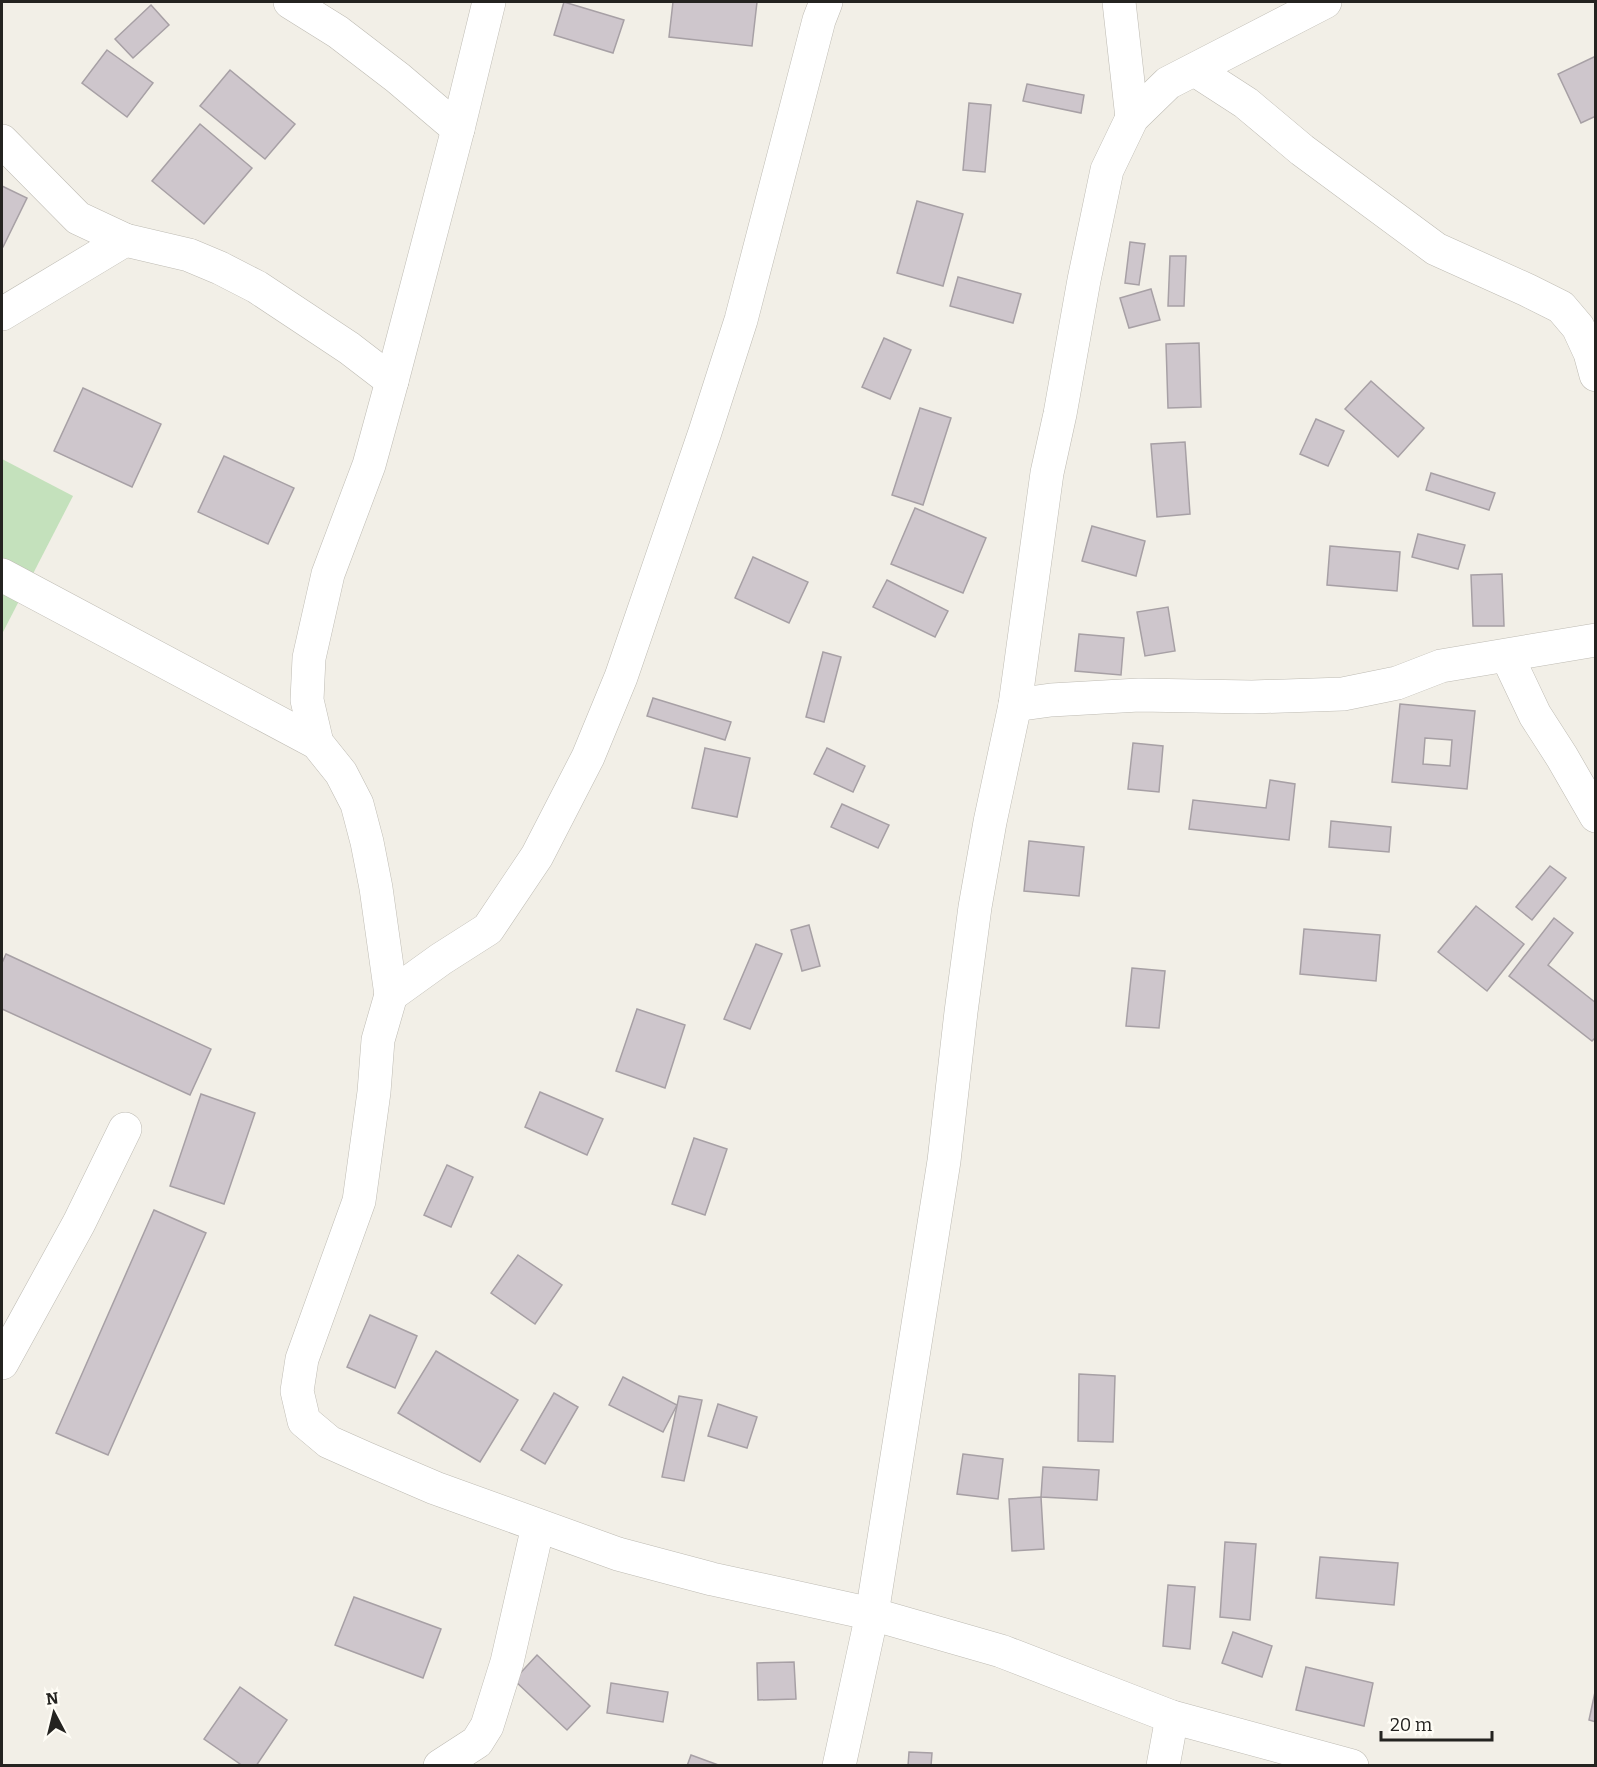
<svg xmlns="http://www.w3.org/2000/svg" width="1597" height="1767" font-family="Bitter,serif">
<rect width="100%" height="100%" fill="#f2efe7"/>
<!-- green -->
<polygon fill="#c4e1bc" points="2,459 73,496 2,634"/>
<!-- building -->
<g fill="#cec6cc" stroke="#a7a0a5" stroke-width="1.5" fill-rule="evenodd">
<polygon points="564,2 624,20 613,53 554,35"/>
<polygon points="673,2 757,2 752,46 669,37"/>
<polygon points="151,5 169,25 133,58 115,39"/>
<polygon points="107,50 153,83 127,117 82,83"/>
<polygon points="1596,56 1596,116 1581,123 1558,74"/>
<polygon points="230,70 295,124 265,159 200,106"/>
<polygon points="1027,84 1084,95 1081,113 1023,101"/>
<polygon points="969,103 991,105 985,172 963,170"/>
<polygon points="200,124 252,168 204,224 152,181"/>
<polygon points="2,186 27,198 3,247 2,247"/>
<polygon points="917,201 963,214 943,286 897,273"/>
<polygon points="1130,242 1145,244 1139,285 1125,283"/>
<polygon points="1170,256 1186,256 1184,306 1168,306"/>
<polygon points="958,277 1021,294 1013,323 950,306"/>
<polygon points="1151,289 1160,320 1129,328 1120,298"/>
<polygon points="884,338 911,350 890,399 862,387"/>
<polygon points="1199,343 1201,407 1168,408 1166,344"/>
<polygon points="1371,381 1424,428 1398,457 1345,409"/>
<polygon points="83,388 161,424 132,487 54,451"/>
<polygon points="920,408 951,418 923,505 892,495"/>
<polygon points="1316,419 1344,431 1328,466 1300,454"/>
<polygon points="1185,442 1190,514 1157,517 1151,444"/>
<polygon points="224,456 294,488 268,544 198,512"/>
<polygon points="1431,473 1495,493 1489,510 1426,490"/>
<polygon points="915,508 986,538 963,593 891,564"/>
<polygon points="1092,526 1145,541 1136,576 1082,561"/>
<polygon points="1418,534 1465,545 1458,569 1412,557"/>
<polygon points="1330,546 1400,552 1397,591 1327,585"/>
<polygon points="753,557 808,582 789,623 735,598"/>
<polygon points="1502,574 1504,626 1473,626 1471,575"/>
<polygon points="887,580 948,611 935,637 873,607"/>
<polygon points="1168,607 1175,651 1145,656 1137,612"/>
<polygon points="1079,634 1124,638 1121,675 1075,671"/>
<polygon points="823,652 841,657 824,722 806,717"/>
<polygon points="653,698 731,722 725,740 647,716"/>
<path d="M1400 704 1475 711 1467 789 1392 782ZM1425 738 1452 740 1450 766 1423 764Z"/>
<polygon points="1133,743 1163,746 1159,792 1128,789"/>
<polygon points="705,748 750,758 737,817 692,808"/>
<polygon points="827,748 865,766 853,792 814,774"/>
<polygon points="1270,780 1295,784 1289,840 1189,829 1193,800 1266,808"/>
<polygon points="842,804 889,825 878,848 831,827"/>
<polygon points="1331,821 1391,827 1389,852 1329,847"/>
<polygon points="1029,841 1084,847 1079,896 1024,891"/>
<polygon points="1550,866 1566,878 1532,920 1516,907"/>
<polygon points="1476,906 1524,944 1487,991 1438,952"/>
<polygon points="1554,918 1573,933 1548,965 1596,1003 1596,1037 1592,1041 1509,976"/>
<polygon points="809,925 820,966 802,971 791,930"/>
<polygon points="1304,929 1380,935 1376,981 1300,974"/>
<polygon points="756,944 782,954 750,1029 724,1019"/>
<polygon points="6,954 211,1049 190,1095 2,1009 2,963"/>
<polygon points="1132,968 1165,971 1159,1028 1126,1026"/>
<polygon points="637,1009 685,1025 665,1088 616,1071"/>
<polygon points="540,1092 603,1119 587,1155 525,1127"/>
<polygon points="201,1094 255,1113 224,1204 170,1186"/>
<polygon points="694,1138 727,1149 705,1215 672,1204"/>
<polygon points="447,1165 473,1177 451,1227 424,1215"/>
<polygon points="154,1210 206,1233 108,1455 56,1433"/>
<polygon points="518,1255 562,1285 535,1324 491,1293"/>
<polygon points="370,1315 417,1336 395,1388 347,1367"/>
<polygon points="436,1351 518,1400 480,1462 398,1413"/>
<polygon points="1079,1374 1115,1376 1113,1442 1078,1441"/>
<polygon points="623,1377 677,1405 663,1432 609,1405"/>
<polygon points="554,1393 578,1407 545,1464 521,1450"/>
<polygon points="679,1396 702,1400 684,1481 662,1477"/>
<polygon points="718,1404 757,1417 747,1448 708,1436"/>
<polygon points="963,1454 1003,1459 998,1499 957,1494"/>
<polygon points="1043,1467 1099,1470 1097,1500 1041,1497"/>
<polygon points="1041,1497 1044,1549 1012,1551 1009,1499"/>
<polygon points="1225,1542 1256,1544 1250,1620 1220,1617"/>
<polygon points="1320,1557 1398,1563 1394,1605 1316,1598"/>
<polygon points="1168,1585 1195,1587 1190,1649 1163,1646"/>
<polygon points="354,1597 441,1629 423,1678 335,1645"/>
<polygon points="1233,1632 1272,1646 1262,1677 1222,1663"/>
<polygon points="537,1655 590,1706 567,1730 514,1680"/>
<polygon points="794,1662 796,1699 758,1700 757,1663"/>
<polygon points="1306,1667 1373,1683 1364,1726 1296,1710"/>
<polygon points="611,1683 668,1692 663,1722 607,1713"/>
<polygon points="240,1687 287,1720 256,1766 243,1766 204,1739"/>
<polygon points="1595,1692 1596,1692 1596,1722 1589,1720"/>
<polygon points="909,1752 932,1753 931,1766 908,1766"/>
<polygon points="691,1755 721,1766 687,1766"/>
</g>
<g fill="none" stroke-linecap="round" stroke-linejoin="round">
<!-- minor casing -->
<g stroke="#bebbb3" stroke-width="34">
<g id="minor">
<polyline points="290,2 338,32 398,78 458,129"/>
<polyline points="826,2 819,20 741,320 705,432 621,677 588,757 537,856 488,929 441,959 391,995 378,1040 374,1092 359,1201 302,1359 297,1391 304,1421 329,1442 365,1458 435,1488 618,1554 712,1579 872,1614 1001,1651 1172,1717 1352,1766"/>
<polyline points="1119,2 1132,118"/>
<polyline points="1195,70 1246,103 1302,150 1436,249 1527,290 1561,307 1578,327 1590,353 1596,375"/>
<polyline points="2,141 78,218 125,240 189,255 220,268 257,287 349,348 392,381"/>
<polyline points="2,314 125,240"/>
<polyline points="2,575 317,743"/>
<polyline points="1507,656 1535,715 1562,757 1596,816"/>
<polyline points="1015,705 1051,700 1139,695 1252,697 1343,694 1397,683 1441,666 1596,640"/>
<polyline points="391,995 376,888 367,842 357,804 341,773 317,743 307,700 309,658 328,574 369,465 392,381 458,129 489,2"/>
<polyline points="2,1363 79,1223 125,1129"/>
<polyline points="440,1766 477,1742 487,1726 507,1662 538,1526"/>
<polyline points="839,1766 872,1614 944,1161 961,1012 975,907 990,822 1015,705 1047,473 1060,414 1084,280 1107,170 1132,118 1168,83 1325,2"/>
<polyline points="1163,1766 1172,1717"/>
</g>
</g>
<!-- minor -->
<use href="#minor" stroke="#fff" stroke-width="33"/>
</g>
<!-- border -->
<rect width="1597" height="1767" fill="none" stroke="#242320" stroke-width="6"/>
<!-- north arrow -->
<g transform="translate(54 1713) rotate(353)" stroke="#fffdf6" stroke-width="4.5" paint-order="stroke">
<path d="M0-4.5L10 22L0 15L-10 22Z" fill="#242320"/>
<text y="-9" font-size="16" font-weight="bold" text-anchor="middle" fill="#242320">N</text>
</g>
<!-- scale -->
<path d="M1381 1731v9h111v-9" fill="none" stroke="#242320" stroke-width="3"/>
<text x="1390" y="1731" font-size="18" fill="#242320" stroke="#fffdf6" stroke-width="4.5" paint-order="stroke">20 m</text>
</svg>
